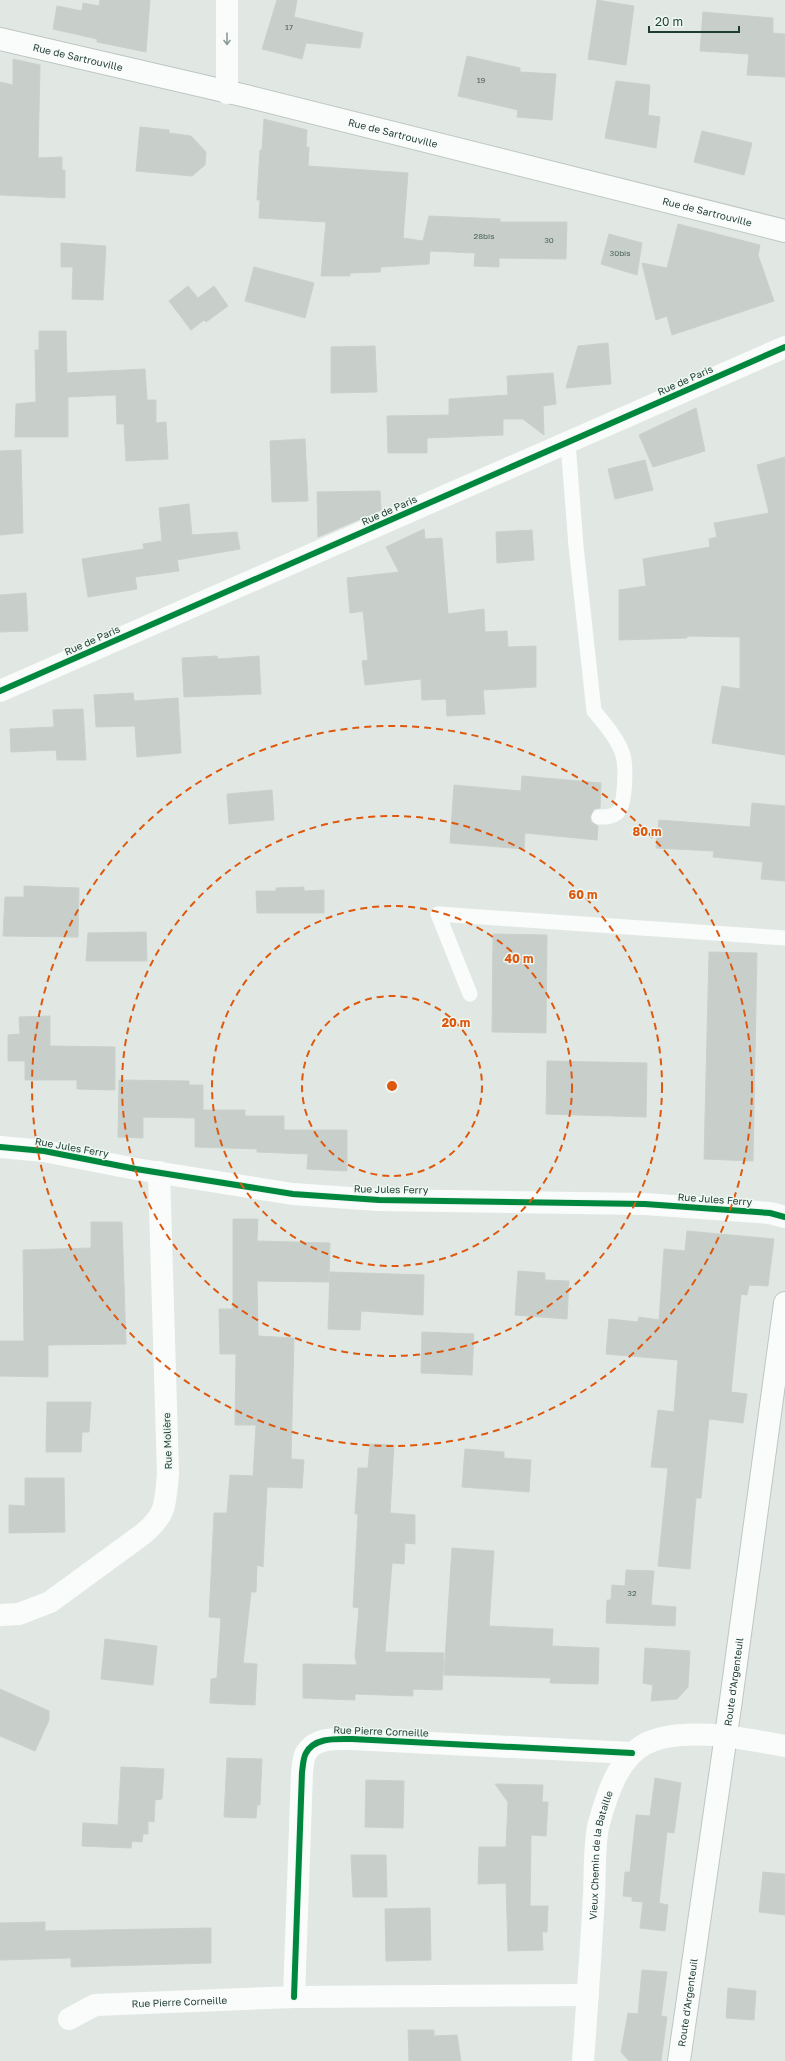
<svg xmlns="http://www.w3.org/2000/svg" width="785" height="2061" font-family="'Golos Text',sans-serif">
<rect width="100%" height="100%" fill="#e1e8e4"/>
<!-- building -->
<g fill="#c8cfcb" stroke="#cad1cd">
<polygon points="100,0 150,0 146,52 97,42 97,39 53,29 57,6 82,11 83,3 99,6"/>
<polygon points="277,0 297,0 294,17 363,33 360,48 306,43 302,59 262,49"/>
<polygon points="597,0 634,6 626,65 588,59"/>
<polygon points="703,12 773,18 773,33 785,34 785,77 747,75 749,54 700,51"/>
<polygon points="467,56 520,68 520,72 556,74 552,120 517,117 518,110 458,96"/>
<polygon points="13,59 40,65 38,158 62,157 62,170 65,170 65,198 0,195 0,82 13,85"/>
<polygon points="616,81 650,85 648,115 660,117 656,148 605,138"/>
<polygon points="264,119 307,130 306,147 309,147 308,166 408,173 403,238 423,241 429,216 500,219 500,222 567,222 566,259 499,258 499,267 474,266 475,253 430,251 429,264 381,267 380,272 350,273 350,276 321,276 326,222 259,218 260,200 257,200 260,150 262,150"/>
<polygon points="140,127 169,130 169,133 191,136 206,152 205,165 192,176 136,171"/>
<polygon points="702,131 752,143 744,175 694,162"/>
<polygon points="678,224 760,245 758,255 774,301 672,335 667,316 656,320 642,263 667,268"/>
<polygon points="609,234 642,243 637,275 601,264"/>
<polygon points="61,243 106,246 103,300 72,299 73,267 61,267"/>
<polygon points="254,267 314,283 305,318 245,301"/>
<polygon points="188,286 198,298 214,286 228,306 206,322 204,320 191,330 169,301"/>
<polygon points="39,331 66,331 67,373 145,369 147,400 156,400 156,423 166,422 168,459 126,461 124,424 117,424 116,395 68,397 68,437 15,437 16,404 36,402 35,350 39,350"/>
<polygon points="608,343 611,384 566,388 578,346"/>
<polygon points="375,346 377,392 331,393 331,347"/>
<polygon points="553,373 556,404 543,406 544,435 523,419 503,419 503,435 427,438 427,453 388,453 387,416 449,415 449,399 508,395 507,376"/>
<polygon points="696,408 705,451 653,467 639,435"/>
<polygon points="305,439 308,501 272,502 270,441"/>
<polygon points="21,450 23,533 0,535 0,451"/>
<polygon points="785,457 785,755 712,743 722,686 740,689 740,637 687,636 687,638 619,640 619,590 646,586 643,559 710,547 709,539 717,537 714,523 769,513 757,465"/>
<polygon points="645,460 653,490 615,499 608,469"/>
<polygon points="380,491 381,510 318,537 317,492"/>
<polygon points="189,504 192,535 237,532 240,549 177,560 179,571 135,577 137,589 88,597 82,559 144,549 143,544 162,541 159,508"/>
<polygon points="424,529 425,539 442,538 448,614 484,609 485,632 507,631 508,647 536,646 536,687 483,690 485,714 447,716 446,699 422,700 421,679 365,685 362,661 368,660 363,611 350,613 347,578 399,572 386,547"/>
<polygon points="532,530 534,560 497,563 496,532"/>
<polygon points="26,593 28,631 0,632 0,595"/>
<polygon points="217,656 218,659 259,656 261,694 184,697 182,658"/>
<polygon points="133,693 134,701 178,698 181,753 137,757 135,726 96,727 94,695"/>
<polygon points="83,709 86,760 57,760 56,750 11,752 10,729 54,727 53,710"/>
<polygon points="522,776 601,783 600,808 594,809 590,817 591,822 598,826 597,840 525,833 524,849 450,843 454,785 521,791"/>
<polygon points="272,790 274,820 229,824 227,794"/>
<polygon points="752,803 785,806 785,881 761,879 763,862 713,857 714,851 656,848 659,820 750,827"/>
<polygon points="24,886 79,888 78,937 3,936 5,897 24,897"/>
<polygon points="304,887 304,891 324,890 324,913 257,913 256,891 276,891 276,888"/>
<polygon points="146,932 147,961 86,961 88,933"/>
<polygon points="493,934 547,935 546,1033 492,1032"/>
<polygon points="709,952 757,953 753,1161 704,1159"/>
<polygon points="50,1016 50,1046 115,1047 115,1090 77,1089 77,1080 25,1080 25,1061 8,1061 8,1035 20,1034 19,1017"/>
<polygon points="547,1061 647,1063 646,1117 546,1114"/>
<polygon points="119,1080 189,1081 189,1085 203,1085 203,1110 245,1110 245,1116 284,1116 284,1130 347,1130 347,1171 307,1169 308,1154 257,1152 257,1149 195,1147 195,1118 143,1117 143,1138 118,1137"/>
<polygon points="233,1219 258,1219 257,1241 330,1243 329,1282 257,1281 258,1336 294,1338 291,1459 304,1460 302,1488 267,1487 263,1567 257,1565 256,1592 251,1592 243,1663 257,1664 255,1705 210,1703 211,1679 217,1678 221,1618 209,1617 214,1513 227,1513 230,1475 253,1476 256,1425 235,1425 236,1354 220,1354 219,1309 233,1309"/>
<polygon points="91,1222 122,1222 126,1344 48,1345 48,1377 0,1376 0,1341 24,1341 23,1250 91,1248"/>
<polygon points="687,1231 774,1239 768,1286 749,1285 747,1295 741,1294 731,1392 747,1394 743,1423 709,1419 701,1498 696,1498 690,1569 658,1566 668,1468 651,1467 658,1410 674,1412 678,1360 606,1354 609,1319 638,1322 639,1317 659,1320 664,1249 685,1251"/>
<polygon points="518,1271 545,1273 545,1280 569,1281 567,1319 515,1315"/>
<polygon points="330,1272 424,1275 423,1315 361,1311 360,1330 328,1329"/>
<polygon points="422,1332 474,1334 472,1375 421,1373"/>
<polygon points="47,1402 91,1402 89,1432 82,1432 81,1452 46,1452"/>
<polygon points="370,1444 394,1445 390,1513 415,1515 415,1544 405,1543 404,1564 392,1563 385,1652 444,1653 442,1690 413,1689 413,1696 355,1694 355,1700 303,1698 303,1664 357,1665 355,1657 359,1608 353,1607 358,1514 355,1514 358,1468 368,1468"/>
<polygon points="465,1449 504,1452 504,1458 531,1460 529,1492 462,1487"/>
<polygon points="25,1478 64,1478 65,1532 9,1533 9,1505 25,1506"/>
<polygon points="452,1548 494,1551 489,1626 553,1629 552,1646 599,1648 598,1684 550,1683 551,1678 444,1675"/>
<polygon points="626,1570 654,1571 651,1605 676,1607 675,1626 606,1623 607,1600 611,1600 612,1585 625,1586"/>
<polygon points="105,1639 157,1646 153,1685 101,1679"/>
<polygon points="645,1648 690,1651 688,1687 677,1699 651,1701 653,1685 643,1683"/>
<polygon points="0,1689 49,1711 49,1720 35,1751 0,1736"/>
<polygon points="227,1758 262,1759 260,1805 257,1805 256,1818 224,1817"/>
<polygon points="121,1767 164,1769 162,1799 155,1800 154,1822 148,1821 148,1834 143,1834 142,1842 132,1841 131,1848 82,1846 83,1823 118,1825"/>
<polygon points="655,1778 681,1783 674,1833 667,1832 659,1903 668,1905 665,1931 640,1928 643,1902 632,1901 632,1897 623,1896 625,1872 630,1872 636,1815 650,1816"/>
<polygon points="366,1780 404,1781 403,1828 365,1827"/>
<polygon points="495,1784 543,1785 542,1802 548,1802 546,1836 531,1835 530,1906 548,1906 547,1932 542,1932 543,1950 508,1951 506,1883 478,1884 479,1847 506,1847 508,1802"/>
<polygon points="351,1855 386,1855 387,1897 353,1897"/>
<polygon points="763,1872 785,1874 785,1915 759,1912"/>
<polygon points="430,1908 431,1960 386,1961 385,1909"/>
<polygon points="45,1922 45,1931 211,1928 211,1963 71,1967 71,1958 0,1960 0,1923"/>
<polygon points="642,1970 667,1972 661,2016 667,2017 661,2061 629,2061 621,2052 628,2013 638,2014"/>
<polygon points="728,1988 756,1991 754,2020 726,2018"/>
<polygon points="408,2030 434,2030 434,2036 457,2035 461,2061 409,2061"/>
</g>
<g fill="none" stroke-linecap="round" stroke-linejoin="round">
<!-- secondary casing -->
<g stroke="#bdc7c2" stroke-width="24">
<g id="secondary">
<path id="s3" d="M0 39 246 96 785 231"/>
<path id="s4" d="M679 2061 731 1700 785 1303"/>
</g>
</g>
<!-- service -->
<g stroke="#fafcfb" stroke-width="15">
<path d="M568 443 576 546 594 711C604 723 618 739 623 755 626 766 626 805 617 813 612 817 605 817 599 817"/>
<polyline points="470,994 438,914 785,938"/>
</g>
<!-- minor -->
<g stroke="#fafcfb" stroke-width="22">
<polyline points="227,93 227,0"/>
<polyline points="0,691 785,347"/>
<path d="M0 1615 19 1614 50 1602 143 1534C167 1514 165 1504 168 1474L159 1172"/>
<path d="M294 1997 302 1772C303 1766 303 1758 306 1753 315 1737 336 1739 352 1739L632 1753"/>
<path id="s1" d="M69 2019 95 2005 294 1997 588 1995"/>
<path id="s2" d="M583 2061C587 2006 591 1950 594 1895 595 1876 594 1840 599 1823 607 1794 618 1759 645 1744 682 1725 746 1739 785 1746"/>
</g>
<!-- tertiary -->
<polyline stroke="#fafcfb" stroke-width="22" points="0,1147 44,1151 136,1169 293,1194 379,1200 645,1204 770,1213 785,1217"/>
<!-- secondary -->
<use href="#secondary" stroke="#fafcfb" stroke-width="22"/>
<!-- cycleway casing -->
<g stroke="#eef7f2" stroke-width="8">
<g id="cycleway">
<polyline points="0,691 785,347"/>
<polyline points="0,1147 44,1151 136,1169 293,1194 379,1200 645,1204 770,1213 785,1217"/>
<path d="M294 1997 302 1772C303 1766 303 1758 306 1753 315 1737 336 1739 352 1739L632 1753"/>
</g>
</g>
<!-- cycleway -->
<use href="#cycleway" stroke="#00873e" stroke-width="6"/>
</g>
<!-- one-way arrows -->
<defs><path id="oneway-shaft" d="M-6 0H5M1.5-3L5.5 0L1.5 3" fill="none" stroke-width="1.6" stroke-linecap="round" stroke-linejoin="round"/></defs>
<use stroke="#8c9c96" href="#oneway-shaft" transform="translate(227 39) rotate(90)"/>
<!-- distance rings -->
<g fill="none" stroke="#de580e" stroke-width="2" stroke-dasharray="7 5">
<circle cx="392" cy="1086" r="90"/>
<circle cx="392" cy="1086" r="180"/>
<circle cx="392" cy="1086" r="270"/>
<circle cx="392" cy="1086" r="360"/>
</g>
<g text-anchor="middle" stroke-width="3" stroke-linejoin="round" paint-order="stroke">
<!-- number labels -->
<g font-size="8" fill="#496258">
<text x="289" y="30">17</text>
<text x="481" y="83">19</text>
<text x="484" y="239">28bis</text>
<text x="549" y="243">30</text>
<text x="620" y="256">30bis</text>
<text x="632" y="1596">32</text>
</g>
<!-- street labels -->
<g font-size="10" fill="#1e3c30" stroke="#eef7f2">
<text dy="4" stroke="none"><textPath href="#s3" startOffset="80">Rue de Sartrouville</textPath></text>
<text dy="4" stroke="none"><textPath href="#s3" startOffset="404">Rue de Sartrouville</textPath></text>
<text dy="4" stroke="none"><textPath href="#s3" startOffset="728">Rue de Sartrouville</textPath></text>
<text transform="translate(685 380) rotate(-24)" y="4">Rue de Paris</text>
<text transform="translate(389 510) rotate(-24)" y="4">Rue de Paris</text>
<text transform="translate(92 640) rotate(-24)" y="4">Rue de Paris</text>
<text transform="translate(72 1147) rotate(10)" y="4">Rue Jules Ferry</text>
<text transform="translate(391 1189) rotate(1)" y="4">Rue Jules Ferry</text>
<text transform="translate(715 1199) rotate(4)" y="4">Rue Jules Ferry</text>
<text transform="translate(167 1441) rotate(-92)" y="4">Rue Molière</text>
<text dy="4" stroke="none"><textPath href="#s4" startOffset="383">Route d'Argenteuil</textPath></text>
<text transform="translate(381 1731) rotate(2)" y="4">Rue Pierre Corneille</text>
<text dy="4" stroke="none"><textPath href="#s2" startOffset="207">Vieux Chemin de la Bataille</textPath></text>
<text dy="4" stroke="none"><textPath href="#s1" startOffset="114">Rue Pierre Corneille</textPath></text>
<text dy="4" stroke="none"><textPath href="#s4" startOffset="59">Route d'Argenteuil</textPath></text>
</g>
</g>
<circle cx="392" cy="1086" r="6" fill="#de580e" stroke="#eef7f2" stroke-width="2"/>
<g font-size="12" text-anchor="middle" font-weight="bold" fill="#de580e" stroke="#eef7f2" stroke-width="3" stroke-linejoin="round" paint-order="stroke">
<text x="647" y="836">80 m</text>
<text x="583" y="899">60 m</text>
<text x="519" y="963">40 m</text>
<text x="456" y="1027">20 m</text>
</g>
<!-- scale -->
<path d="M649 26v6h90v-6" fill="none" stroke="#1e3c30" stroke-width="2"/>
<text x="655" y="26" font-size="12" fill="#1e3c30" stroke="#eef7f2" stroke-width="3" paint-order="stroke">20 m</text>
</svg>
